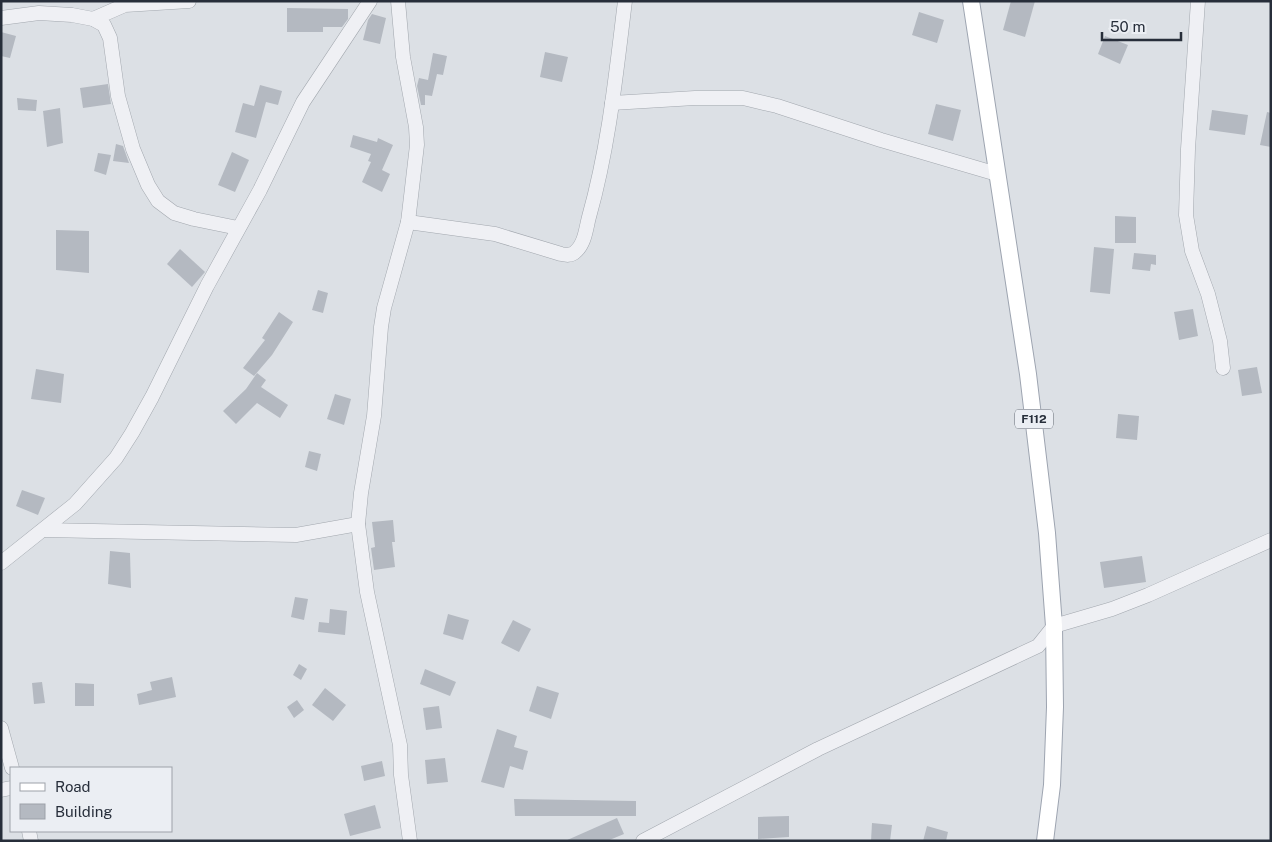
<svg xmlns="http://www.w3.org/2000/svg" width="1272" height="842" font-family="'Public Sans',sans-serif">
<rect width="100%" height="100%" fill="#dce0e5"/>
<!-- building -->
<g fill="#b4b9c1">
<polygon points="1011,1 1035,1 1025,37 1003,30"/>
<polygon points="287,8 348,9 348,19 342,27 323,27 323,32 287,32"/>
<polygon points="919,12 944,20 937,43 912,35"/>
<polygon points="372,14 386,18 380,44 363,40 368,20"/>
<polygon points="1,32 16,36 10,58 1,56"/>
<polygon points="1105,36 1128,45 1120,64 1098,54"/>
<polygon points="545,52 568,57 562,82 540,77"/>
<polygon points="433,53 447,56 443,75 437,74 432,96 425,95 425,105 421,105 417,86 419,78 428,80"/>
<polygon points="108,84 111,104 83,108 80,88"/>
<polygon points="260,85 282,91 278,105 266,102 256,138 235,132 243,103 254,106"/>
<polygon points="17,98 37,100 36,111 18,110"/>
<polygon points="936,104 961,110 953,141 928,134"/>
<polygon points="60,108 63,143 47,147 43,111"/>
<polygon points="1212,110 1248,115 1245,135 1209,130"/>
<polygon points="1267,112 1271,113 1271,147 1260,145"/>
<polygon points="353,135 377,142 378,138 393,145 382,170 390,174 382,192 362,182 371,162 368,161 371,154 350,147"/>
<polygon points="116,144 123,146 129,163 113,161"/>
<polygon points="232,152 249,160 235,192 218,185"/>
<polygon points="98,153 111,155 106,175 94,171"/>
<polygon points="1115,216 1136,217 1136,243 1115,243"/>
<polygon points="56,230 89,231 89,273 56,270"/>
<polygon points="1094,247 1114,249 1110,294 1090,292"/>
<polygon points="180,249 205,272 192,287 167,264"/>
<polygon points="1134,253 1156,255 1156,265 1151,264 1150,271 1132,269"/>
<polygon points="318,290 328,293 323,313 312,310"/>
<polygon points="1193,309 1198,336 1179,340 1174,312"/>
<polygon points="279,312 293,322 272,355 254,376 243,368 265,340 262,338"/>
<polygon points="1257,367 1262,393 1242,396 1238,370"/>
<polygon points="36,369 64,374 61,403 31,399"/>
<polygon points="257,373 266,380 261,387 288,405 280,418 257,403 236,424 223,411 246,389"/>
<polygon points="335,394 351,399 344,425 327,419"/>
<polygon points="1118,414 1139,416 1137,440 1116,438"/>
<polygon points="309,451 321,454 317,471 305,467"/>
<polygon points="22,490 45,498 38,515 16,506"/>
<polygon points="393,520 395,542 392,542 395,567 374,570 371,548 375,547 372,522"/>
<polygon points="110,551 130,553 131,588 108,584"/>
<polygon points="1142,556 1146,582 1104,588 1100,562"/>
<polygon points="295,597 308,599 304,620 291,617"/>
<polygon points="330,609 347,611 345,635 318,632 319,622 329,623"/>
<polygon points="448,614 469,620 463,640 443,634"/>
<polygon points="513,620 531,629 519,652 501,643"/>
<polygon points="299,664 307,669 301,680 293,675"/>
<polygon points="425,669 456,682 450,696 420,684"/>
<polygon points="172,677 176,697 139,705 137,694 152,690 150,682"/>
<polygon points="42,682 45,703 34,704 32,683"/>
<polygon points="75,683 94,684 94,706 75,706"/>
<polygon points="537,686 559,693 551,719 529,711"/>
<polygon points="325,688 346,705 333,721 312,705"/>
<polygon points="297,700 304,710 294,718 287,707"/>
<polygon points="439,706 442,728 426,730 423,708"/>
<polygon points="497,729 517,736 514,747 528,751 523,770 510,766 504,788 481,782"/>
<polygon points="445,758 448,782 427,784 425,760"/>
<polygon points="382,761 385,776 364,781 361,766"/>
<polygon points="514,799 636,801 636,816 515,816"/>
<polygon points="375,805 381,828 350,836 344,814"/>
<polygon points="789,816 789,837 758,839 758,817"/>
<polygon points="617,818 624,834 607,841 565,841"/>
<polygon points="872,823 892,825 890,841 871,841"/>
<polygon points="927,826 948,832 946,841 923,841"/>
</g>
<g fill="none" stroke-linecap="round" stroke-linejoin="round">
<!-- minor casing -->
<g stroke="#a2a7ae" stroke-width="15">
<g id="minor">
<polyline points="398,1 403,57 416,127 417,145 408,222 384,308 381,327 374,416 361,493 358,524 367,592 400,745 401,775 410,841"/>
<polyline points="1198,1 1188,149 1186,215 1192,251 1208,294 1220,341 1223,368"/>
<polyline points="1,18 39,13 72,15 93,19 104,25 110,38 118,96 133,149 148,185 158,201 174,213 194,219 238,228"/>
<polyline points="93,19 125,5 189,1"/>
<polyline points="612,103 695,98 743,98 777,106 881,140 997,174"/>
<path d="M408 222 495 234 561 254C566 255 571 256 575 252 585 244 586 228 589 217 609 146 616 74 625 1"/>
<polyline points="44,530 296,535 358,524"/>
<polyline points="1,563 75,504 116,458 132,433 152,397 207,286 260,190 303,102 370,1"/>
<polyline points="1,728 12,768"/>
<polyline points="1,790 11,788"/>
<polyline points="29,831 31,841"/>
<polyline points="643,841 818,749 1038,646 1054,626 1112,609 1148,595 1271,540"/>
</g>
</g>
<!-- major casing -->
<g stroke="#9da4b0" stroke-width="18">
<polyline id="major" points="971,1 1028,374 1047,533 1054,626 1055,707 1052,785 1045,841"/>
</g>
<!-- minor -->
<use href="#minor" stroke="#eff0f4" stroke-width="14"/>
<!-- major -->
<use href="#major" stroke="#fff" stroke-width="16"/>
</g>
<g text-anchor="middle" stroke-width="5" stroke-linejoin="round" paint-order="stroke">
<!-- shield labels -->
<rect fill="#ebeef3" stroke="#626872" stroke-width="1" x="1015" y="409.5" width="38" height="19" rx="4"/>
<g font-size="12" font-weight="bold" fill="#272e3a">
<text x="1034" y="423">F112</text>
</g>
</g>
<!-- border -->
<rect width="1272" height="842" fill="none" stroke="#272e3a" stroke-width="5"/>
<!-- legend -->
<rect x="10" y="767" width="162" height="65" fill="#ebeef3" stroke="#9da1a9"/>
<rect x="20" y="783" width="25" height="8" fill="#ffffff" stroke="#9da1a9"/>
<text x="55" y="792" font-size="15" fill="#272e3a">Road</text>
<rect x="20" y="804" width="25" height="15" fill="#b4b9c1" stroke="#9da1a9"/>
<text x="55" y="817" font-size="15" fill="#272e3a">Building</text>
<!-- scale -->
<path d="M1102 32v8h79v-8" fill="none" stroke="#272e3a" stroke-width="2.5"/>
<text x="1110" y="32" font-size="15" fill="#272e3a" stroke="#ebeef3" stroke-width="4" paint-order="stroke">50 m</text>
</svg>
